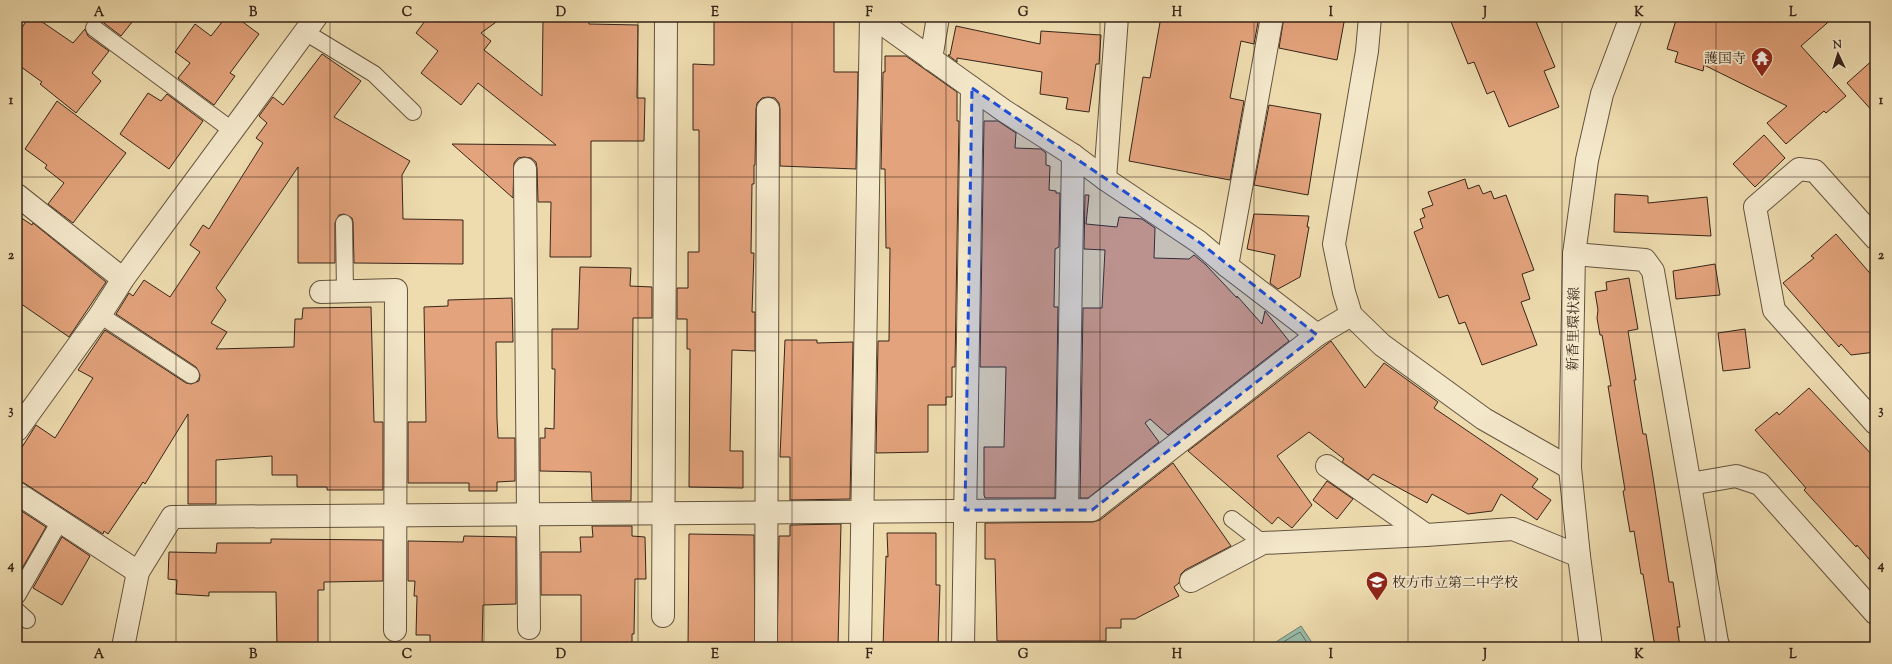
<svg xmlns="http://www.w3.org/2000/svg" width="1892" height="664" font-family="'Sorts Mill Goudy','Noto Serif JP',serif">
<rect width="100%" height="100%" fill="#eedcaf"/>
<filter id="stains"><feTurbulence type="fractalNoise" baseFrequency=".005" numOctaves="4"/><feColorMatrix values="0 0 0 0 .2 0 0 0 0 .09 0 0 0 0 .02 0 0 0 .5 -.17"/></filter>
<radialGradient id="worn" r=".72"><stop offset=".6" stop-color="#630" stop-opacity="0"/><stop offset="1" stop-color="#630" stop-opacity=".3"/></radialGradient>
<!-- water -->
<polygon fill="#99bcaa" stroke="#718070" points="1301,626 1315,647 1268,647"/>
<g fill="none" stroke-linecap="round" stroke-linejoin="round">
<!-- shore -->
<polyline stroke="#687062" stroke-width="1" points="1275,647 1300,632 1310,647"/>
</g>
<!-- building -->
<g fill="#e3a37c" stroke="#362519">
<polygon points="29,17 35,17 73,43 85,29 88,36 109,51 92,73 101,81 76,113 40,84 42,82 17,64 17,35"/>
<polygon points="94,17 136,17 121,36 100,20 93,19"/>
<polygon points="226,17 236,17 259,34 230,73 235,76 214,105 178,78 190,63 175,52 195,24 211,36"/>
<polygon points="428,17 503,17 481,33 491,41 484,50 542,96 543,20 589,21 589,24 638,25 637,98 645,98 644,141 591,141 591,257 550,257 551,202 538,202 537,168 536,162 531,158 524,157 518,158 514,163 513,198 452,144 556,145 478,83 461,105 421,73 438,51 416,33"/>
<polygon points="714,17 834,17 834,72 858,72 856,169 780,166 780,109 779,103 775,98 768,97 762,98 757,103 756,109 755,165 754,165 754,184 752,184 751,253 754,253 752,312 755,312 755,351 732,350 730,451 743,451 743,488 689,487 690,349 687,349 687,319 677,319 677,288 688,288 688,252 699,252 699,130 693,130 693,64 714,65"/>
<polygon points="1161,17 1259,17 1254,44 1241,41 1230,98 1244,101 1230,180 1129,161 1143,77 1150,78"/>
<polygon points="1284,17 1345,17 1337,60 1279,48"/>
<polygon points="1449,17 1534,17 1555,67 1544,71 1559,107 1509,127 1494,91 1487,94 1474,62 1468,64"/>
<polygon points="1677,17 1834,17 1801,46 1846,96 1826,113 1824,111 1786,144 1767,123 1787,106 1704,65 1703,71 1675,62 1678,52 1667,49"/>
<polygon points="956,26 1040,44 1041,31 1101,35 1099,64 1096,64 1089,112 1066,109 1068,98 1040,94 1042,72 957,58 957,62 948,55 950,55"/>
<polygon points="322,54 361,81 334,117 410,161 402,175 403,219 463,220 463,264 354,263 353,222 352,218 344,214 339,215 335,223 335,263 298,263 298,167 216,288 226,300 211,323 227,332 216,349 294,347 295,319 302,319 303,308 371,307 374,422 383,422 383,490 327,490 327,487 297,487 297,475 272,475 272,456 216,460 216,504 188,504 188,414 145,484 143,482 108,534 104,531 103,534 24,483 17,481 17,455 36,425 55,438 93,378 78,370 105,330 186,383 191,384 199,381 200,375 196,367 116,314 129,293 133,296 144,280 170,297 200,252 190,245 203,225 209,229 263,143 256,138 267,123 259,116 273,97 283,105"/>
<polygon points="885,56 906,56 957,92 957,121 959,121 955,367 952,367 952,397 946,397 946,405 928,405 928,452 876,453 878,341 889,341 890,248 886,248 885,169 881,169 883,72 885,72"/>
<polygon points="1875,58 1875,114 1847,83"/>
<polygon points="148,93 161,101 167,94 203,121 169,169 120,134"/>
<polygon points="57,101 126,153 73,223 48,204 64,183 45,168 47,165 25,149"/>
<polygon points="1269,105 1321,114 1308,195 1254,185"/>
<polygon points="984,121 998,121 1016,133 1015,148 1041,149 1046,153 1046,165 1050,166 1049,190 1056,191 1056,193 1060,193 1059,247 1055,249 1054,307 1058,307 1055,498 985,498 984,495 984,447 1004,447 1006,367 980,367"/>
<polygon points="1764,135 1785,158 1755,187 1733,164"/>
<polygon points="1465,179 1468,189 1479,185 1483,194 1491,191 1494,199 1506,195 1534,270 1522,274 1530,299 1521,302 1537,345 1482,365 1465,322 1459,324 1448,295 1439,298 1414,232 1423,228 1420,219 1425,217 1422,209 1433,205 1428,192"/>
<polygon points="1615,194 1648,196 1648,203 1707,197 1711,236 1614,232"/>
<polygon points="1085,195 1089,195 1086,224 1117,227 1119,217 1142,219 1155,228 1154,258 1189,259 1194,255 1206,265 1237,298 1237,296 1262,324 1265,311 1289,341 1168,435 1150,419 1145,423 1159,442 1088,498 1080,498 1083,308 1102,308 1105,250 1084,249"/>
<polygon points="1254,214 1309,216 1307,227 1309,227 1300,277 1278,289 1270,283 1275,255 1247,249"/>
<polygon points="17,215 32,225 33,223 106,282 69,337 17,301"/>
<polygon points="1836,234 1875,279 1875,352 1851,355 1841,344 1839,347 1783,283 1814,258 1811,256"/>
<polygon points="1715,264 1720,295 1676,299 1673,271"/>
<polygon points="580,267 631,268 630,286 652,287 652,318 633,318 631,501 592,501 591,472 540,471 540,438 545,438 545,428 554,429 555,369 552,369 552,329 578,329"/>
<polygon points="1629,278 1638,329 1628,331 1636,380 1634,380 1643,434 1646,434 1653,477 1669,582 1673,582 1680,627 1677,627 1680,647 1655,647 1643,574 1641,574 1634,531 1630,532 1623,491 1625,490 1608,386 1611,386 1602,335 1600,335 1597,318 1598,310 1595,292 1607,290 1606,282"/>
<polygon points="512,298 513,342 496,342 497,419 498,438 515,438 515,481 497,482 497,491 469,491 469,483 408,483 408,422 426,422 424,307 448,306 448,300"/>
<polygon points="1745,329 1750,368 1723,371 1718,333"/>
<polygon points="785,340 817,340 817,343 853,342 850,499 790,500 790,457 780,457"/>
<polygon points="1331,341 1365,388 1384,363 1438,402 1434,408 1538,479 1532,487 1551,500 1537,520 1501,494 1492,511 1468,514 1432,494 1427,503 1373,474 1368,480 1342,462 1344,459 1309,432 1277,456 1312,505 1292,528 1278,517 1272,524 1188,451"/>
<polygon points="1809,388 1875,458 1875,566 1857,545 1856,547 1804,490 1806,488 1755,430 1777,412 1779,415"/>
<polygon points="1173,463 1231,546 1185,570 1181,574 1179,583 1174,587 1179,596 1135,619 1121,619 1121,628 1106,628 1106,641 997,641 995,559 985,559 985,523 1093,522 1100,520"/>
<polygon points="1327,481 1353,499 1337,519 1313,500"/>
<polygon points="17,508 46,527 17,577"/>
<polygon points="841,524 838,647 777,647 779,536 790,536 790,525"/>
<polygon points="592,526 632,526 632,536 645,537 646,579 635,579 634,634 632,634 632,647 581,647 581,595 541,595 541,552 581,552 580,537 593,537"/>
<polygon points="887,533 936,533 936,585 940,585 938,647 883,647 886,556 888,557"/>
<polygon points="689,534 754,535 755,647 688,647"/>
<polygon points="464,536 516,537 516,604 483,605 482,647 430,647 430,635 416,635 417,596 414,596 415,581 408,581 408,541 463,542"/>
<polygon points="62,537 90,556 62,605 33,588"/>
<polygon points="271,539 383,540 383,581 324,582 324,590 318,590 318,647 277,647 276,592 209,592 209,596 176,594 177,580 168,579 169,552 216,553 217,543 271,543"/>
</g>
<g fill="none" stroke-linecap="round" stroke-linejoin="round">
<!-- service casing -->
<g stroke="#64533e" stroke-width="18">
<g id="service">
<polyline points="94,28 233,131"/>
<polyline points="305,32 374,74 413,112"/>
<polyline points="344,223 345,292"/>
<polyline points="100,315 191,375"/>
<polyline points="1232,519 1263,543"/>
<polyline points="17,596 60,521"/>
<polyline points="17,611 27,620"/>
</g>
</g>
<!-- minor casing -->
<g stroke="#64533e" stroke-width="24">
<g id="minor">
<polyline points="873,17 1003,110 1073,155 1105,179 1199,242 1227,266 1317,335"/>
<polyline points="1370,17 1367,51 1334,244 1344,292 1351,315 1382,345 1484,419 1570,468"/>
<polyline points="931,59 938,17"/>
<polyline points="525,169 529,628"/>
<polyline points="1105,179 1117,17"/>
<polyline points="17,195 123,279"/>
<polyline points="1875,238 1815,171 1799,169 1755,207 1774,310 1875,423"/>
<polyline points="1574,254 1645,260 1653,271 1717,642 1719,647"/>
<polyline points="1227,266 1272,17"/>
<polyline points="321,292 396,290 395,630"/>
<polyline points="17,430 100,315 123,279 316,17"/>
<polyline points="1327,466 1426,535"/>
<polyline points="1690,484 1736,476 1760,484 1875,613"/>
<polyline points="17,493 138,572"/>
<polyline points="1067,510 1073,155"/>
<polyline points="1191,581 1263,543 1426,535 1513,529 1579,556"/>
<polyline points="663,616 666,17"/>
<polyline points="766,642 768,109"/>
<polyline points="123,647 138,572 172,517 1092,510 1317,335 1351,315"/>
<polyline points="860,647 871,17"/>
<polyline points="963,647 972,88"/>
</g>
</g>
<!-- tertiary casing -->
<g stroke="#64533e" stroke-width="24">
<polyline id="tertiary" points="1591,647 1579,556 1570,468 1574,254 1587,160 1602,94 1631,17"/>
</g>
<!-- service -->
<use href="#service" stroke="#f4e8cb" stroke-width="16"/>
<!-- minor -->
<use href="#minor" stroke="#f4e8cb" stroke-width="22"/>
<!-- tertiary -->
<use href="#tertiary" stroke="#f4e8cb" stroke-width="22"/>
</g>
<!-- marked area -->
<path fill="#1d4ed8" fill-opacity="0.2" stroke="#1d4ed8" stroke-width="3" stroke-dasharray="8 5" stroke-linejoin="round" d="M972 88 1199 242 1317 335 1092 510H965Z"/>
<!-- grid -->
<path fill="none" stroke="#362519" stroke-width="1" stroke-opacity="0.55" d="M176 17V647M330 17V647M484 17V647M638 17V647M792 17V647M946 17V647M1100 17V647M1254 17V647M1408 17V647M1562 17V647M1716 17V647M17 177H1875M17 332H1875M17 487H1875"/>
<!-- icons -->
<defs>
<g id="temple-pin" transform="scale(1.15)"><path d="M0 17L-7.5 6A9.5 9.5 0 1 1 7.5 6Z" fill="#8f2418" stroke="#f4e8cb"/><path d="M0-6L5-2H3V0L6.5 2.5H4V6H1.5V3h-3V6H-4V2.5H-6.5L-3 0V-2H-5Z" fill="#fff"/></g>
<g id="school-pin" transform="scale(1.15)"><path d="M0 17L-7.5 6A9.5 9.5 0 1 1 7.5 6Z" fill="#8f2418" stroke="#f4e8cb"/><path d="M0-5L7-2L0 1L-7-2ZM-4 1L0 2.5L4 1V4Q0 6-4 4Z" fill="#fff"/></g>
</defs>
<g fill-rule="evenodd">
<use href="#temple-pin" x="1762" y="58"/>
<use href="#school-pin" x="1377" y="582"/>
</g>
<g text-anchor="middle" stroke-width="3.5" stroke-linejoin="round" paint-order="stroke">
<!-- poi labels -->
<g font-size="14" fill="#362519" stroke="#f4e8cb" text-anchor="end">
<text x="1746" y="63">護国寺</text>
<text x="1392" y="587" text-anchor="start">枚方市立第二中学校</text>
</g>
<!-- street labels -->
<g font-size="14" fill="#362519" stroke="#f4e8cb">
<text transform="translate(1573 329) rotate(-89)" y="5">新香里環状線</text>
</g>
</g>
<!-- margin -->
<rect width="1892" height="664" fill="none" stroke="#eedcaf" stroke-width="44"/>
<!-- north arrow -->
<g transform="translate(1838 54) rotate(356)" stroke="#f4e8cb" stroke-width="3" paint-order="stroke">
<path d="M0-3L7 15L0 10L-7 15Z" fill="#362519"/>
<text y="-6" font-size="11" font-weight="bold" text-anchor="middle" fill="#362519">N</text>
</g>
<rect x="22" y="22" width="1848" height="620" fill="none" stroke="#362519" stroke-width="1.5"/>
<g font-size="13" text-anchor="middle" font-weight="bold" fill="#362519">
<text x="99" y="16">A</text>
<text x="253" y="16">B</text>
<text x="407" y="16">C</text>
<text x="561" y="16">D</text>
<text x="715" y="16">E</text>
<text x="869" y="16">F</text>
<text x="1023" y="16">G</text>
<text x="1177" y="16">H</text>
<text x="1331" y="16">I</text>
<text x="1485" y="16">J</text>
<text x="1639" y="16">K</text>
<text x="1793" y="16">L</text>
<text x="11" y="104">1</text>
<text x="1881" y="104">1</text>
<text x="11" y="259">2</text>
<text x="1881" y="259">2</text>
<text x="11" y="414">3</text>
<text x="1881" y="414">3</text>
<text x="11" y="569">4</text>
<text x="1881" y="569">4</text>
<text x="99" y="658">A</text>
<text x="253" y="658">B</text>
<text x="407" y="658">C</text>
<text x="561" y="658">D</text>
<text x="715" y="658">E</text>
<text x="869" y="658">F</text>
<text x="1023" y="658">G</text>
<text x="1177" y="658">H</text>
<text x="1331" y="658">I</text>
<text x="1485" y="658">J</text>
<text x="1639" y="658">K</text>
<text x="1793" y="658">L</text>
</g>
<rect width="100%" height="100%" filter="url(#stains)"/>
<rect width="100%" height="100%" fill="url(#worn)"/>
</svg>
